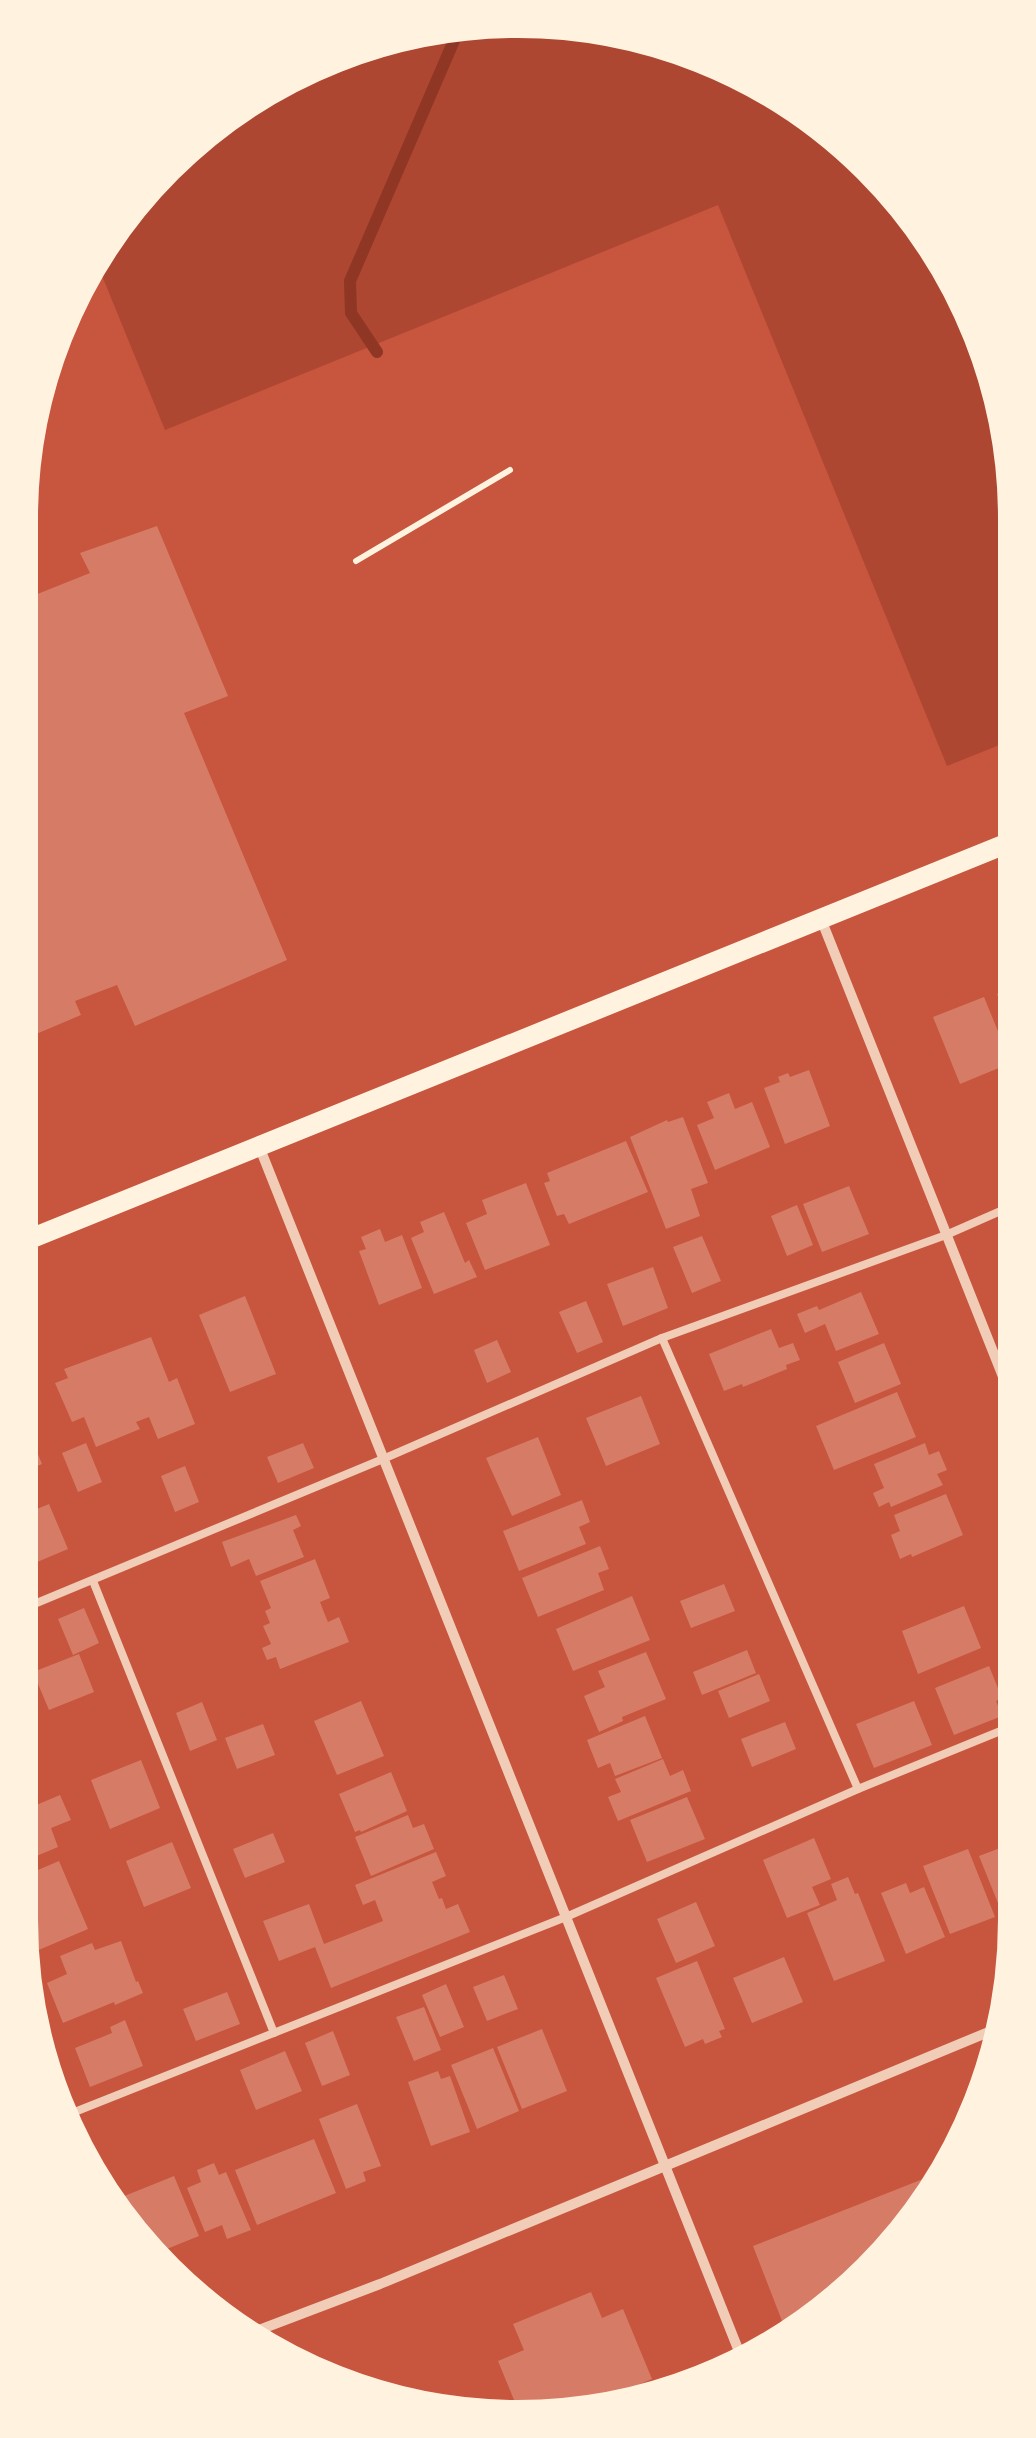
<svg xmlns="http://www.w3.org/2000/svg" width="1036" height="2438" font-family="'Varela Round',sans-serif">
<rect width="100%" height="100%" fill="#c8553d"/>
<!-- green -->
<polygon fill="#ae4732" points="486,16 680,42 824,119 917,211 982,325 1017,452 1017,738 947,766 718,205 165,430 96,261 140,186 296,67"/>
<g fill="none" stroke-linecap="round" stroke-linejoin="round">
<!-- stream -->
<polyline stroke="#8f3625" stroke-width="12" points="377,352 351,313 350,281 462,22"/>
</g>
<!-- building -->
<g fill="#d67c66">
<polygon points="157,526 228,696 184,713 287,960 135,1026 117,985 75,1001 81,1015 15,1043 15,603 90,573 80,553"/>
<polygon points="1018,986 1018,1046 997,994"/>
<polygon points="984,997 1011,1063 960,1084 933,1017"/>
<polygon points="809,1070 830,1126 785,1144 764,1088 780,1082 778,1077 788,1073 790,1077"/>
<polygon points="729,1093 735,1109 752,1102 770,1147 715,1170 697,1125 714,1118 707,1102"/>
<polygon points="683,1117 708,1183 691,1189 700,1216 666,1229 630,1137 667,1120 668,1122"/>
<polygon points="626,1141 648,1192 569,1224 564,1214 557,1216 544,1183 550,1181 547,1173"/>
<polygon points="526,1183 550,1245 485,1270 466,1223 487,1214 482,1200"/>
<polygon points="849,1186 869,1234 822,1252 803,1204"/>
<polygon points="797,1205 813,1245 787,1256 771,1216"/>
<polygon points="444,1212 465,1263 469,1260 477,1277 434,1294 411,1238 424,1232 420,1222"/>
<polygon points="380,1229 385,1242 402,1235 422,1288 379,1305 359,1251 366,1249 361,1237"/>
<polygon points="702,1236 721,1281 692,1293 673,1247"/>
<polygon points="653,1267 668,1308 623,1326 607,1284"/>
<polygon points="861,1292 879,1334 836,1351 825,1324 805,1333 797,1314 817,1306 819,1310"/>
<polygon points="245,1296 276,1374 230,1392 199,1315"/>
<polygon points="586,1301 603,1342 577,1353 559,1312"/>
<polygon points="771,1329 779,1348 793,1343 800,1360 786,1365 787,1369 743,1387 742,1384 724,1391 709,1354"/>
<polygon points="151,1337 169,1382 177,1378 195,1424 158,1439 149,1417 136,1422 140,1429 96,1447 84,1417 72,1422 55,1383 68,1378 64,1369"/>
<polygon points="497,1340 511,1372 487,1383 474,1350"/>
<polygon points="884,1343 901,1384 855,1403 838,1362"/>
<polygon points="897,1392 916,1437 834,1470 816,1426"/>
<polygon points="641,1396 660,1444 606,1466 586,1418"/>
<polygon points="15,1399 42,1464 15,1475"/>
<polygon points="538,1437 561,1495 512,1516 486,1458"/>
<polygon points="86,1443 102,1482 78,1492 62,1453"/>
<polygon points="303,1443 314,1468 278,1483 267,1457"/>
<polygon points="925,1443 929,1455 939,1451 947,1470 937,1474 943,1485 891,1507 889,1502 879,1507 873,1493 884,1488 874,1464"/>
<polygon points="185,1466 199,1502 175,1512 161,1476"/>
<polygon points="946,1494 963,1535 912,1557 911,1554 900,1559 891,1535 900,1531 894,1515"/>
<polygon points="582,1500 590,1522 579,1527 586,1544 519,1571 503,1531"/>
<polygon points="49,1504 68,1549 23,1568 15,1548 15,1518"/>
<polygon points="296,1515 301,1526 293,1530 304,1557 256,1576 249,1559 231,1567 222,1542"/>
<polygon points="600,1546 609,1569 598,1573 604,1590 538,1617 522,1578"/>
<polygon points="315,1559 330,1598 320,1602 325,1615 328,1622 339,1617 349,1642 280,1669 276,1657 267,1660 262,1648 271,1644 263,1626 270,1623 265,1611 271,1608 260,1581"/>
<polygon points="724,1584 735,1611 691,1628 680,1601"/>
<polygon points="632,1596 650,1640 573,1671 556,1629"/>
<polygon points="964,1606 981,1648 918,1674 902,1631"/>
<polygon points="84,1608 99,1643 73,1655 58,1619"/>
<polygon points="747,1650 756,1673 702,1695 693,1672"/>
<polygon points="646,1652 666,1699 622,1717 623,1721 599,1732 584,1696 605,1687 598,1671"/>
<polygon points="79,1654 94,1692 49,1710 33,1672"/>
<polygon points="989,1666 1002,1698 996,1701 1002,1716 954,1735 935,1688"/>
<polygon points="759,1674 770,1701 729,1718 718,1691"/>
<polygon points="361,1701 384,1756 337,1775 314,1721"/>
<polygon points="914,1701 932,1745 874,1768 856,1724"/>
<polygon points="202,1702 217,1740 190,1751 176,1713"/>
<polygon points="645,1716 662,1758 615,1776 610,1763 598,1768 587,1740"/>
<polygon points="15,1722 27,1752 15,1757"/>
<polygon points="785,1722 796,1749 752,1767 741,1739"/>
<polygon points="263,1724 275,1755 237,1769 225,1738"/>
<polygon points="1020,1748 1021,1780 1009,1753"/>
<polygon points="663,1759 670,1776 683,1770 691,1791 618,1821 608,1797 621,1792 615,1779"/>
<polygon points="141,1760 160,1808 110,1829 91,1780"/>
<polygon points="391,1772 407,1811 361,1832 360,1830 355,1832 339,1794"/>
<polygon points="60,1795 71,1820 51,1828 58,1847 15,1865 15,1814"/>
<polygon points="687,1797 705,1839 647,1862 630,1820"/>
<polygon points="408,1815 413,1828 424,1824 434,1849 371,1876 355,1837"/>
<polygon points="273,1833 285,1862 245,1878 233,1849"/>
<polygon points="814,1838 831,1879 812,1887 820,1905 787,1918 763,1860"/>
<polygon points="1021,1840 1021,1905 1002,1913 979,1856"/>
<polygon points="172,1842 191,1888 144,1907 126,1861"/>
<polygon points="968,1849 995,1917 950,1934 923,1866"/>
<polygon points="436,1852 446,1876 432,1882 439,1899 442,1898 446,1909 458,1904 470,1932 331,1988 315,1947 279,1961 263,1921 309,1904 324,1944 383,1921 375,1900 363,1905 355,1885"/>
<polygon points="59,1861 88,1929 34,1952 16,1910 37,1902 26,1875"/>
<polygon points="848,1877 855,1894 858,1893 885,1961 834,1981 807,1913 837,1900 831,1884"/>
<polygon points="906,1883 910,1893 924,1887 945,1937 906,1954 881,1893"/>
<polygon points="696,1902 715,1946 676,1963 657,1919"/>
<polygon points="121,1941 136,1982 138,1981 143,1993 115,2005 114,2002 63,2023 47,1983 67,1974 60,1956 92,1943 95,1950"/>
<polygon points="784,1957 803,2002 752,2023 733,1978"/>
<polygon points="697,1961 725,2029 719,2031 722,2037 705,2044 703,2039 685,2047 656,1978"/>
<polygon points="504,1975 518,2009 487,2021 473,1987"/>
<polygon points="446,1984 464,2027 440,2037 422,1995"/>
<polygon points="227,1992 240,2024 196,2041 183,2009"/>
<polygon points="424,2007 441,2050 414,2061 396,2017"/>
<polygon points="125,2020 143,2066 90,2087 75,2048 112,2033 110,2027"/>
<polygon points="542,2029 567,2091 522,2109 497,2047"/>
<polygon points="333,2031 350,2075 322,2086 305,2043"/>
<polygon points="493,2048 519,2111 477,2129 451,2065"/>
<polygon points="285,2051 302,2091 256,2110 240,2070"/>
<polygon points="438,2071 441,2079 450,2076 470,2132 431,2146 408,2082"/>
<polygon points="357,2104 381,2166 363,2172 366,2181 346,2189 319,2119"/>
<polygon points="314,2139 336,2193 257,2225 235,2170"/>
<polygon points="214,2163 219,2175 226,2172 251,2230 227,2239 222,2225 205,2232 187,2188 201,2182 197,2170"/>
<polygon points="174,2176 199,2236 147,2257 139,2251 112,2201"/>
<polygon points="923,2179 929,2194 897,2251 789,2339 753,2246"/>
<polygon points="591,2292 602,2318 623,2309 652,2379 623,2391 628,2404 584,2419 521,2417 498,2361 524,2350 513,2324"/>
</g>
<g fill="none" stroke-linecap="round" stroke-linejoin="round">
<!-- path -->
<polyline stroke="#fff3e0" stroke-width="6" points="356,561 510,470"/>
<!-- service -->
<g stroke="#f1ccb7" stroke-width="8">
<polyline points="662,1338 858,1789"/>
<polyline points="93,1581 274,2033"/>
<polyline points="15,1612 383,1459 662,1338 946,1235 1019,1203"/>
<polyline points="62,2117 566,1917 858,1789 1020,1723"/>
</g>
<!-- minor -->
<g stroke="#f1ccb7" stroke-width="10">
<polyline points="821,919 1019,1417"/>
<polyline points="259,1146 744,2364"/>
<polyline points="243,2336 380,2284 1003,2026"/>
</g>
<!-- secondary -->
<polyline stroke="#fff3e0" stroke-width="20" points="15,1245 1018,839"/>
</g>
<!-- crop -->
<path d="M0 0H1036V2438H0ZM518 32H518A486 486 0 0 1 1004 518V1920A486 486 0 0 1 518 2406H518A486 486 0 0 1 32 1920V518A486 486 0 0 1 518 32Z" fill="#fff3e0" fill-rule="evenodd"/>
<path fill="none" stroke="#fff3e0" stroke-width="12" d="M518 32H518A486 486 0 0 1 1004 518V1920A486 486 0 0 1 518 2406H518A486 486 0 0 1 32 1920V518A486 486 0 0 1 518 32Z"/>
</svg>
